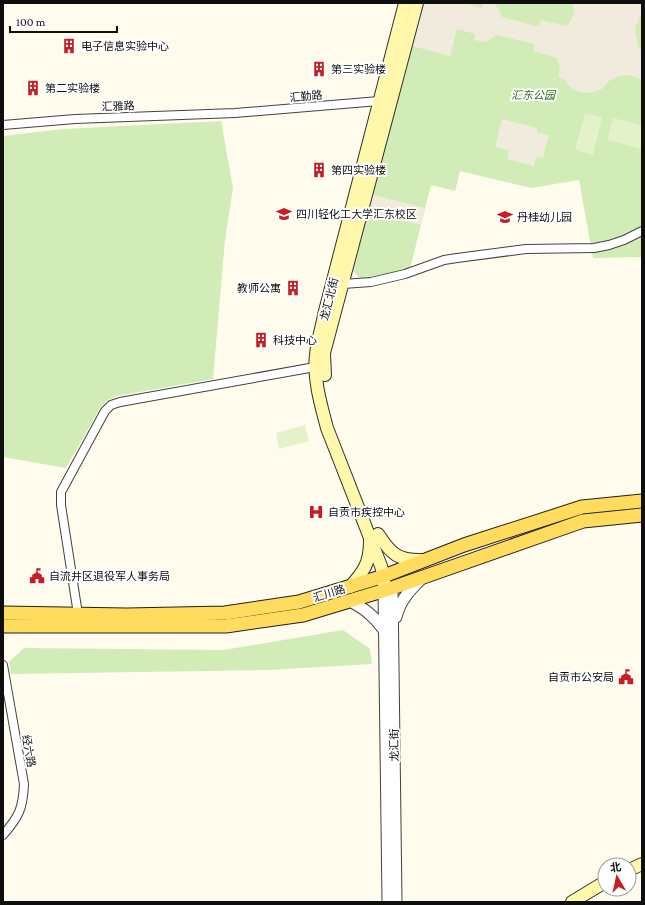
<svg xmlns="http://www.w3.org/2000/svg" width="645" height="905" font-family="'Crimson Pro','Noto Sans SC',serif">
<rect width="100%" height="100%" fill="#fffcee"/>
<!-- green -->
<g fill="#d1ecb6">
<polygon points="423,3 642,3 642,257 593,258 579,180 531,188 460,171 455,191 431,185 410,269 370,277 360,278 353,271"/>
<polygon points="221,121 233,188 225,240 213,379 117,396 106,401 100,408 66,468 3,457 3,136 63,129"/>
<polygon points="343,630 370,649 372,664 268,670 11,674 9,662 24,648 224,650"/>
</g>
<!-- pitch -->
<g fill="#e3f2c8">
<polygon points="585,113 602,118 593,155 575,150"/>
<polygon points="613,118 642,125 642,149 607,140"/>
<polygon points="305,425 309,441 279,449 276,433"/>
</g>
<!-- plaza -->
<g fill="#f0ebdd">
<polygon points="423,3 464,3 482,8 484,3 490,3 494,4 498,8 502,17 539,27 541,20 566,26 570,22 574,14 573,3 642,3 642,12 636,25 635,32 638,45 642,53 642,80 629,75 618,76 609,81 602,89 590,93 580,92 570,87 563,78 558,77 560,68 557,58 533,51 534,44 497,35 489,40 485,42 474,40 475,34 457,29 450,56 412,46"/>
<polygon points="502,119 537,128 537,132 549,135 543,158 536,157 534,166 507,159 509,150 495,147"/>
<polygon points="373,195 425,208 421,225 368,212"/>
</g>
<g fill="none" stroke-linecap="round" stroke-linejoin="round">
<!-- minor casing -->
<g stroke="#414141" stroke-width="10">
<g id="minor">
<polyline points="3,125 75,119 235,113 379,101"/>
<polyline points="343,284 371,282 405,274 444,260 457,258 526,249 594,248 609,245 624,240 642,231"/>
<polyline points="78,614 61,505 61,492 105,411 111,405 120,402 315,367"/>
<path d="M3 665 24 784C23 808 19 817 3 835"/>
</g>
</g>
<!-- tertiary casing -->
<g stroke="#414141" stroke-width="13">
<g id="tertiary">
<polyline points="392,588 396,902"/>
<polyline points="384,591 388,902"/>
<path d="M350 601C365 609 374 616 384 630"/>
<path d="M396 617C400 600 410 590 422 578"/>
</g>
</g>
<!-- secondary casing -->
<g stroke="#303030" stroke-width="14">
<g id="secondary">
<polyline points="325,375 324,353 417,3"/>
<path d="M378 534C391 554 398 561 423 560"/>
<path d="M384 585V576L381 566 327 428C321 405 313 379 316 355 317 341 322 328 324 315L405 3"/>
<path d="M350 587C364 571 370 563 370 541"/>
<polyline points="629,870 642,864"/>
<polyline points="572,902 605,882"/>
</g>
</g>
<!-- primary casing -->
<g stroke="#1f1f1f" stroke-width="15">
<g id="primary">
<polyline points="3,613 127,615 225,613 299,602 384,576 464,545 582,507 642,501"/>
<polyline points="3,626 226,626 303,615 392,588 583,521 642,515"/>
</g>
</g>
<!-- minor -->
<use href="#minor" stroke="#fff" stroke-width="8"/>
<!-- tertiary -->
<use href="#tertiary" stroke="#fff" stroke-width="11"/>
<!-- secondary -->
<use href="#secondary" stroke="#fff7a9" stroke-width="12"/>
<!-- primary -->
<use href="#primary" stroke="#ffdb5e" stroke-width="13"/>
</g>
<!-- icons -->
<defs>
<g id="building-bare" transform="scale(1.2)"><path d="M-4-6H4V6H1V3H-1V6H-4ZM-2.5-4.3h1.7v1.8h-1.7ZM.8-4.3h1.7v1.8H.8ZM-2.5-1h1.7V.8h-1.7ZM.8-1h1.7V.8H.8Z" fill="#c61e22" stroke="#fff" stroke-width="2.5" paint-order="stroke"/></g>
<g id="university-bare" transform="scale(1.2)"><path d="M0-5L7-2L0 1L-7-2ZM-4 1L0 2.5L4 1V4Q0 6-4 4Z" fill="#c61e22" stroke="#fff" stroke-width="2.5" paint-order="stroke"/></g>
<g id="school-bare" transform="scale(1.2)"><path d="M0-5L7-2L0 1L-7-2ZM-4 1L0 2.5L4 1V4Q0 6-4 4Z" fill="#c61e22" stroke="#fff" stroke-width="2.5" paint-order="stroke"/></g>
<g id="hospital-bare" transform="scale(1.2)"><path d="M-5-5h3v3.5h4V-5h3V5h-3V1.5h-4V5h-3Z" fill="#c61e22" stroke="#fff" stroke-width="2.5" paint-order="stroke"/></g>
<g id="civic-bare" transform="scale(1.2)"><path d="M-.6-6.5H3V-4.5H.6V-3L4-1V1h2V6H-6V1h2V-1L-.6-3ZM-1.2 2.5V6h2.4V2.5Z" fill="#c61e22" stroke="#fff" stroke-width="2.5" paint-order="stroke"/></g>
</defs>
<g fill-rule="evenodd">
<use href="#building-bare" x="69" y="46"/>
<use href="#building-bare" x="319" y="69"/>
<use href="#building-bare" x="33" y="88"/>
<use href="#building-bare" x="319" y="170"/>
<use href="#university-bare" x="284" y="214"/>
<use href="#school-bare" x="505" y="217"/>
<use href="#building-bare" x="293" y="288"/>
<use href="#building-bare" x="261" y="340"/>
<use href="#hospital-bare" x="316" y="512"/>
<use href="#civic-bare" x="37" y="576"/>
<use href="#civic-bare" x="626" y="677"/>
</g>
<g text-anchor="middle" stroke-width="4" stroke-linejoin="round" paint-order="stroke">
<!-- poi labels -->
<g font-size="11" fill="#0e0e0e" stroke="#fff" text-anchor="start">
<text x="81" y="50">电子信息实验中心</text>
<text x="331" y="73">第三实验楼</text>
<text x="45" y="92">第二实验楼</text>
<text x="331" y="174">第四实验楼</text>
<text x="296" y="218">四川轻化工大学汇东校区</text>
<text x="517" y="221">丹桂幼儿园</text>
<text x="281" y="292" text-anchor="end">教师公寓</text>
<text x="273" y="344">科技中心</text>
<text x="328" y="516">自贡市疾控中心</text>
<text x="49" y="580">自流井区退役军人事务局</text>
<text x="614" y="681" text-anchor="end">自贡市公安局</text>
</g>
<!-- park labels -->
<g font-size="11" font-style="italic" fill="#29691a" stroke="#fff">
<text x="533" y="99">汇东公园</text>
</g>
<!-- street labels -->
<g font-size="11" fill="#0e0e0e" stroke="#fff">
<text transform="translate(306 96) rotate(-5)" y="4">汇勤路</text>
<text transform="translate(118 106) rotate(-2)" y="4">汇雅路</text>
<text transform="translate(329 299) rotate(-76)" y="4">龙汇北街</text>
<text transform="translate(329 593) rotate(-17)" y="4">汇川路</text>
<text transform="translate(394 745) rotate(-91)" y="4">龙汇街</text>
<text transform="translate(29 751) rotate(80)" y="4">经六路</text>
</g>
</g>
<!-- border -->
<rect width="645" height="905" fill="none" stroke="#0e0e0e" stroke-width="8"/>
<!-- north arrow -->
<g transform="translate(617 877) rotate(351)"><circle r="19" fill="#ffffff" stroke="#9f9f9f"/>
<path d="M0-3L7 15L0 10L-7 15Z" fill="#c61e22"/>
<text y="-6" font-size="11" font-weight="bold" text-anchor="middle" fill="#0e0e0e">北</text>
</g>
<!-- scale -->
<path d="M10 26v6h107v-6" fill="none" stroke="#0e0e0e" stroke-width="2"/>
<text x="16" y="26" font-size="12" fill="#0e0e0e" stroke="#ffffff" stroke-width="3" paint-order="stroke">100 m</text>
</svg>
